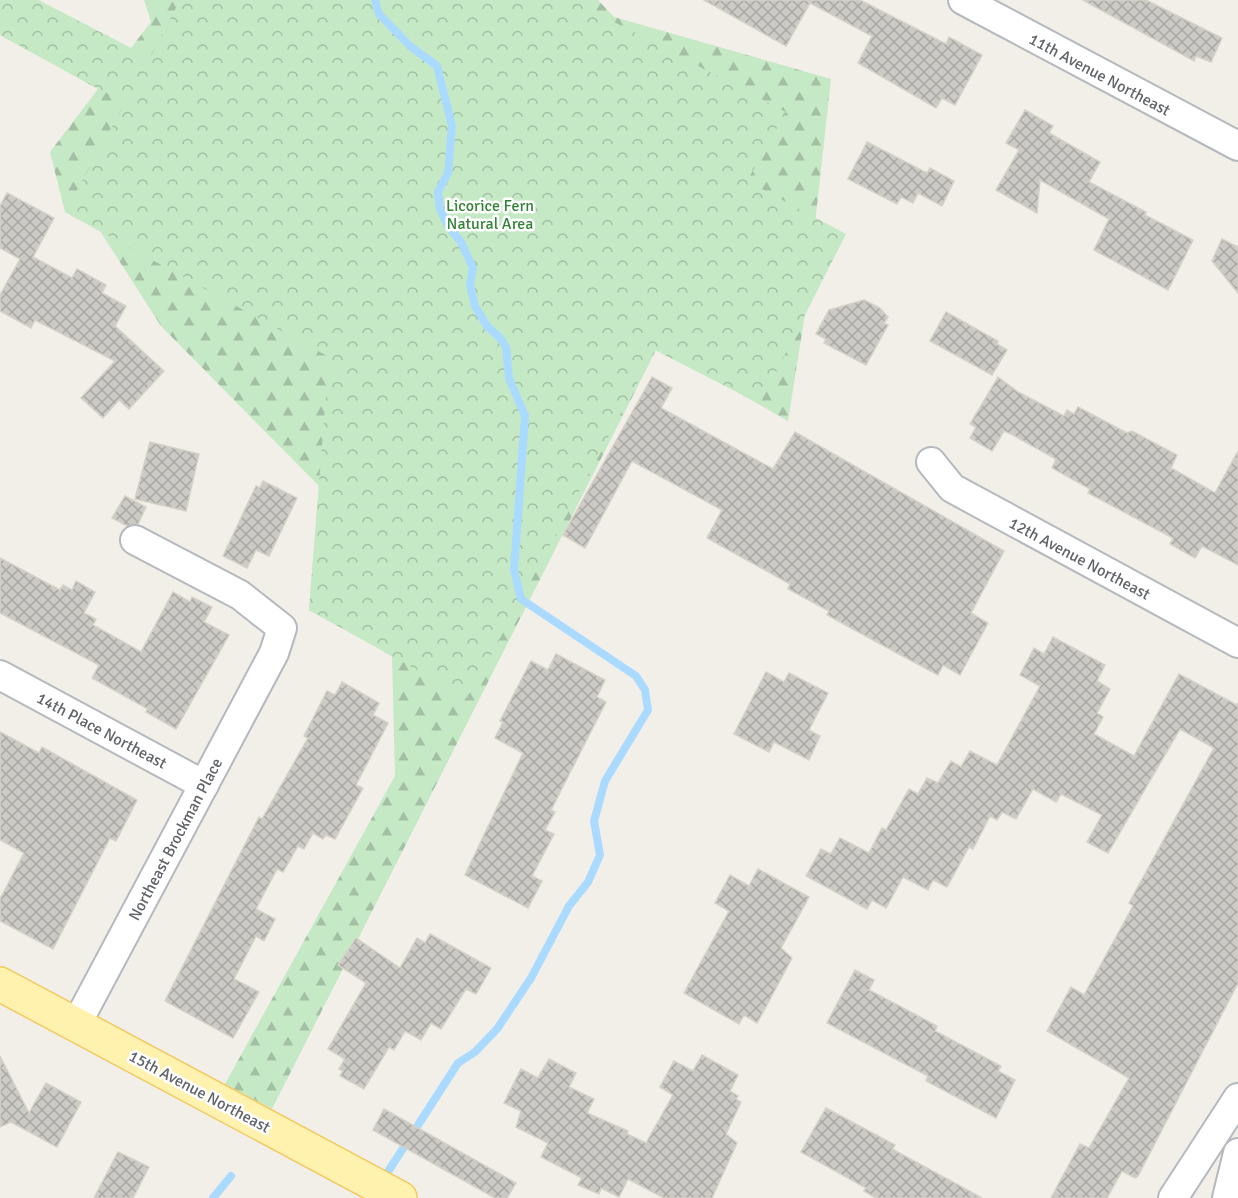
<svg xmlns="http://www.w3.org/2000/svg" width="1238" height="1198" font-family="Signika,sans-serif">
<defs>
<pattern id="forest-firs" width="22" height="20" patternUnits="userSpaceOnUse" patternTransform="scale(1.5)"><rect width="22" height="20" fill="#c5e8c5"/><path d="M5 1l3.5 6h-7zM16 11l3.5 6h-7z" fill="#a3c0a4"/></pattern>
<pattern id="park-crowns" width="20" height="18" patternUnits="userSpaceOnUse" patternTransform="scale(1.5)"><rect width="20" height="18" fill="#c5e8c5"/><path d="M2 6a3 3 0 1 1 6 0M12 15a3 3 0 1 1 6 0" fill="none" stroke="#a3c0a4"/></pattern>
<pattern id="building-cross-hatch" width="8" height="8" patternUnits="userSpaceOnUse" patternTransform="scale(1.5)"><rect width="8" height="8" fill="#cccac5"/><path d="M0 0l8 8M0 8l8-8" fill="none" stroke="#a9a8a4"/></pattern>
</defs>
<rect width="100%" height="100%" fill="#f1efe8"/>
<!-- forest -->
<polygon fill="url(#forest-firs)" points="0,0 38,0 131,48 151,22 144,0 598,0 614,17 831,79 805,314 788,421 658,347 656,350 272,1109 225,1084 395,776 392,656 309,610 319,486 161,326 100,231 65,212 50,152 98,89 0,35"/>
<!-- park -->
<polygon fill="url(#park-crowns)" points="0,0 38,0 150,58 180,0 579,0 578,3 786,112 747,181 846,234 760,404 655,350 468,698 309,610 329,357 65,212 125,103 0,35"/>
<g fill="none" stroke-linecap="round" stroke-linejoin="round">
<!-- stream -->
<g stroke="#aadaff" stroke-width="8">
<polyline points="375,0 379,14 410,46 437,66 452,126 448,173 438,192 440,209 448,226 461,242 473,268 470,285 475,306 487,326 500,338 506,347 509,378 525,416 514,570 521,599 636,676 645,690 648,710 605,781 594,821 600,855 588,882 569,906 531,978 497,1029 475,1052 458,1063 382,1181"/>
<polyline points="213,1198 231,1176"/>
</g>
</g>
<!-- building -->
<g fill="url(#building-cross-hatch)" stroke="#d6d1c6" stroke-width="1.5">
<polygon points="704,0 860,0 946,44 949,37 982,55 955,105 942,98 936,108 858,63 872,36 810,3 786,46"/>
<polygon points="1083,0 1146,0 1222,38 1211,62 1196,56 1194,61"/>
<polygon points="1025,110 1053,126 1049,133 1100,162 1089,182 1146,212 1145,215 1193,240 1168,290 1094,250 1109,219 1040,180 1037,213 996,190 1019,150 1006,143"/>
<polygon points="867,142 927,173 930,168 954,181 942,206 918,193 913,203 901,197 897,204 848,179"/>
<polygon points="7,193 54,218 33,257 72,278 77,269 106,285 102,293 126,306 115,326 164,371 129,409 119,400 103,418 81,398 115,361 35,320 31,328 0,311 0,295 20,259 0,248 0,206"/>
<polygon points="1222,239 1238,247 1238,293 1212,261"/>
<polygon points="864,300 880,308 888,317 884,323 888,325 866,365 824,343 826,339 816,334 829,310"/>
<polygon points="946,312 998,341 997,344 1007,350 992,375 930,341"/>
<polygon points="652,377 672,388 661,408 773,469 795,432 1004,551 971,613 988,623 960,675 943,665 938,675 895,652 827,615 829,611 788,589 790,584 707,538 722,510 632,461 585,548 563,535"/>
<polygon points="998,377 1018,392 1064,416 1067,410 1074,414 1078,407 1127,433 1132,431 1177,455 1171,468 1215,493 1238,451 1238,565 1202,546 1195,558 1170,544 1173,538 1088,493 1090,489 1052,468 1056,459 1011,434 1004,431 992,451 970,438 976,427 970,424"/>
<polygon points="150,442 199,454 186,511 135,499"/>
<polygon points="263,481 297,498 269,556 256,550 247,568 223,556 256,486 260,488"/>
<polygon points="125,496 146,507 138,524 127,526 112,518"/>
<polygon points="0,558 60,590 63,585 72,590 76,581 95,592 84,613 96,619 93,625 141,652 173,592 190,602 192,597 212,607 204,622 229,635 176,729 146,712 148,709 92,678 99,665 0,613"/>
<polygon points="1053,637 1105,665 1097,681 1110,689 1097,713 1103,717 1094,734 1134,756 1179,674 1237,705 1238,703 1238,983 1138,1176 1135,1178 1122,1171 1107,1198 1051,1198 1080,1144 1089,1148 1129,1078 1047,1031 1071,987 1084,995 1133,906 1129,903 1214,748 1180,729 1108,853 1087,842 1102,815 1061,794 1056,802 1033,789 1016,819 1002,812 997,820 990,816 973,849 969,847 947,887 933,880 928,890 903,877 886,908 872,900 867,909 806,876 821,849 831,854 840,838 869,853 882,828 886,830 909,789 918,794 927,778 938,783 951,761 961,767 970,751 997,765 1040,686 1020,675 1034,648 1044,654"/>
<polygon points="556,654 605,680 597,697 606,702 551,810 555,812 545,830 554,834 532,876 542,881 528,908 465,875 523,753 495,738 503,722 500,721 531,661 548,670"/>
<polygon points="766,672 784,682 789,673 828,693 809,730 820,736 809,760 774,742 769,752 734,734"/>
<polygon points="342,682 379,703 373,715 388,723 356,785 363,788 335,839 326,835 323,839 313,833 304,849 298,846 283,872 277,869 256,909 275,919 264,941 256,936 234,979 259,992 233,1038 165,1001 259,817 262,819 308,738 304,736 327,691 335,695"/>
<polygon points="0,732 39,753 42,747 137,800 116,841 110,838 53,949 0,921 0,899 24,853 0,840"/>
<polygon points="758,869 809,897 781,948 792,958 766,1007 757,1023 744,1015 739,1024 684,993 729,911 715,903 730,875 749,886"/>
<polygon points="430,934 491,968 476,994 466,989 441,1029 431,1023 421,1040 405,1031 394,1050 389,1047 364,1089 340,1076 343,1071 339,1069 345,1059 328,1049 366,983 338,965 356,938 400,968 417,938 425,943"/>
<polygon points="855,970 874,980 869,990 937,1026 935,1031 1001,1066 998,1071 1015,1080 996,1118 926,1081 928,1076 827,1023"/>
<polygon points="702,1055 738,1075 730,1091 738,1096 736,1099 741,1102 726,1134 737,1143 712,1198 664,1198 628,1179 619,1197 601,1188 599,1194 578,1185 582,1178 541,1157 548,1143 516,1127 521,1111 504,1103 521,1069 538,1078 549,1059 576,1073 569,1087 594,1099 587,1113 628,1131 627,1134 646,1143 673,1095 660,1087 674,1061 693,1071"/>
<polygon points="0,1056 29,1113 46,1083 81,1102 57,1147 11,1122 0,1127"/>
<polygon points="826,1108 895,1145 892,1149 982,1198 876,1198 864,1191 866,1188 801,1152"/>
<polygon points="384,1109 516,1183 507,1198 495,1198 373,1130"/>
<polygon points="118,1152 149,1167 133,1198 94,1198"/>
</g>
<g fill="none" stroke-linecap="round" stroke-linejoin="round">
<!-- minor casing -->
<g stroke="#b5b8bc" stroke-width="32">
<g id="minor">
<polyline points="963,0 1238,146"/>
<polyline points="931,462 952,488 1238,643"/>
<polyline points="0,675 204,785"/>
<polyline points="76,1025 274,653 282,628 240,595 135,540"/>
<polyline points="1173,1198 1238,1098"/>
<polyline points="1227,1198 1238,1153"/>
</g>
</g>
<!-- major casing -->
<g stroke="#f2c960" stroke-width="36">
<polyline id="major" points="0,984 400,1198"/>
</g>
<!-- minor -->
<use href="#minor" stroke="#fff" stroke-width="28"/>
<!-- major -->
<use href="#major" stroke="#fff2af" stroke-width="33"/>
</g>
<g text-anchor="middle" stroke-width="5" stroke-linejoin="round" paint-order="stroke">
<!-- street labels -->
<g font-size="16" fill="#5f6368" stroke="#fff">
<text transform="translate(1100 74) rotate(28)" y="6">11th Avenue Northeast</text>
<text transform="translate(1080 558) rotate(28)" y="6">12th Avenue Northeast</text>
<text transform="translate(102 730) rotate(28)" y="6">14th Place Northeast</text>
<text transform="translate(175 839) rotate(-62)" y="6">Northeast Brockman Place</text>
<text transform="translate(200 1091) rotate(28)" y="6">15th Avenue Northeast</text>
</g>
<!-- park labels -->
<g font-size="16" fill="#348238" stroke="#fff">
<text x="490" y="211">Licorice Fern<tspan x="490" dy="18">Natural Area</tspan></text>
</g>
</g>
</svg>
